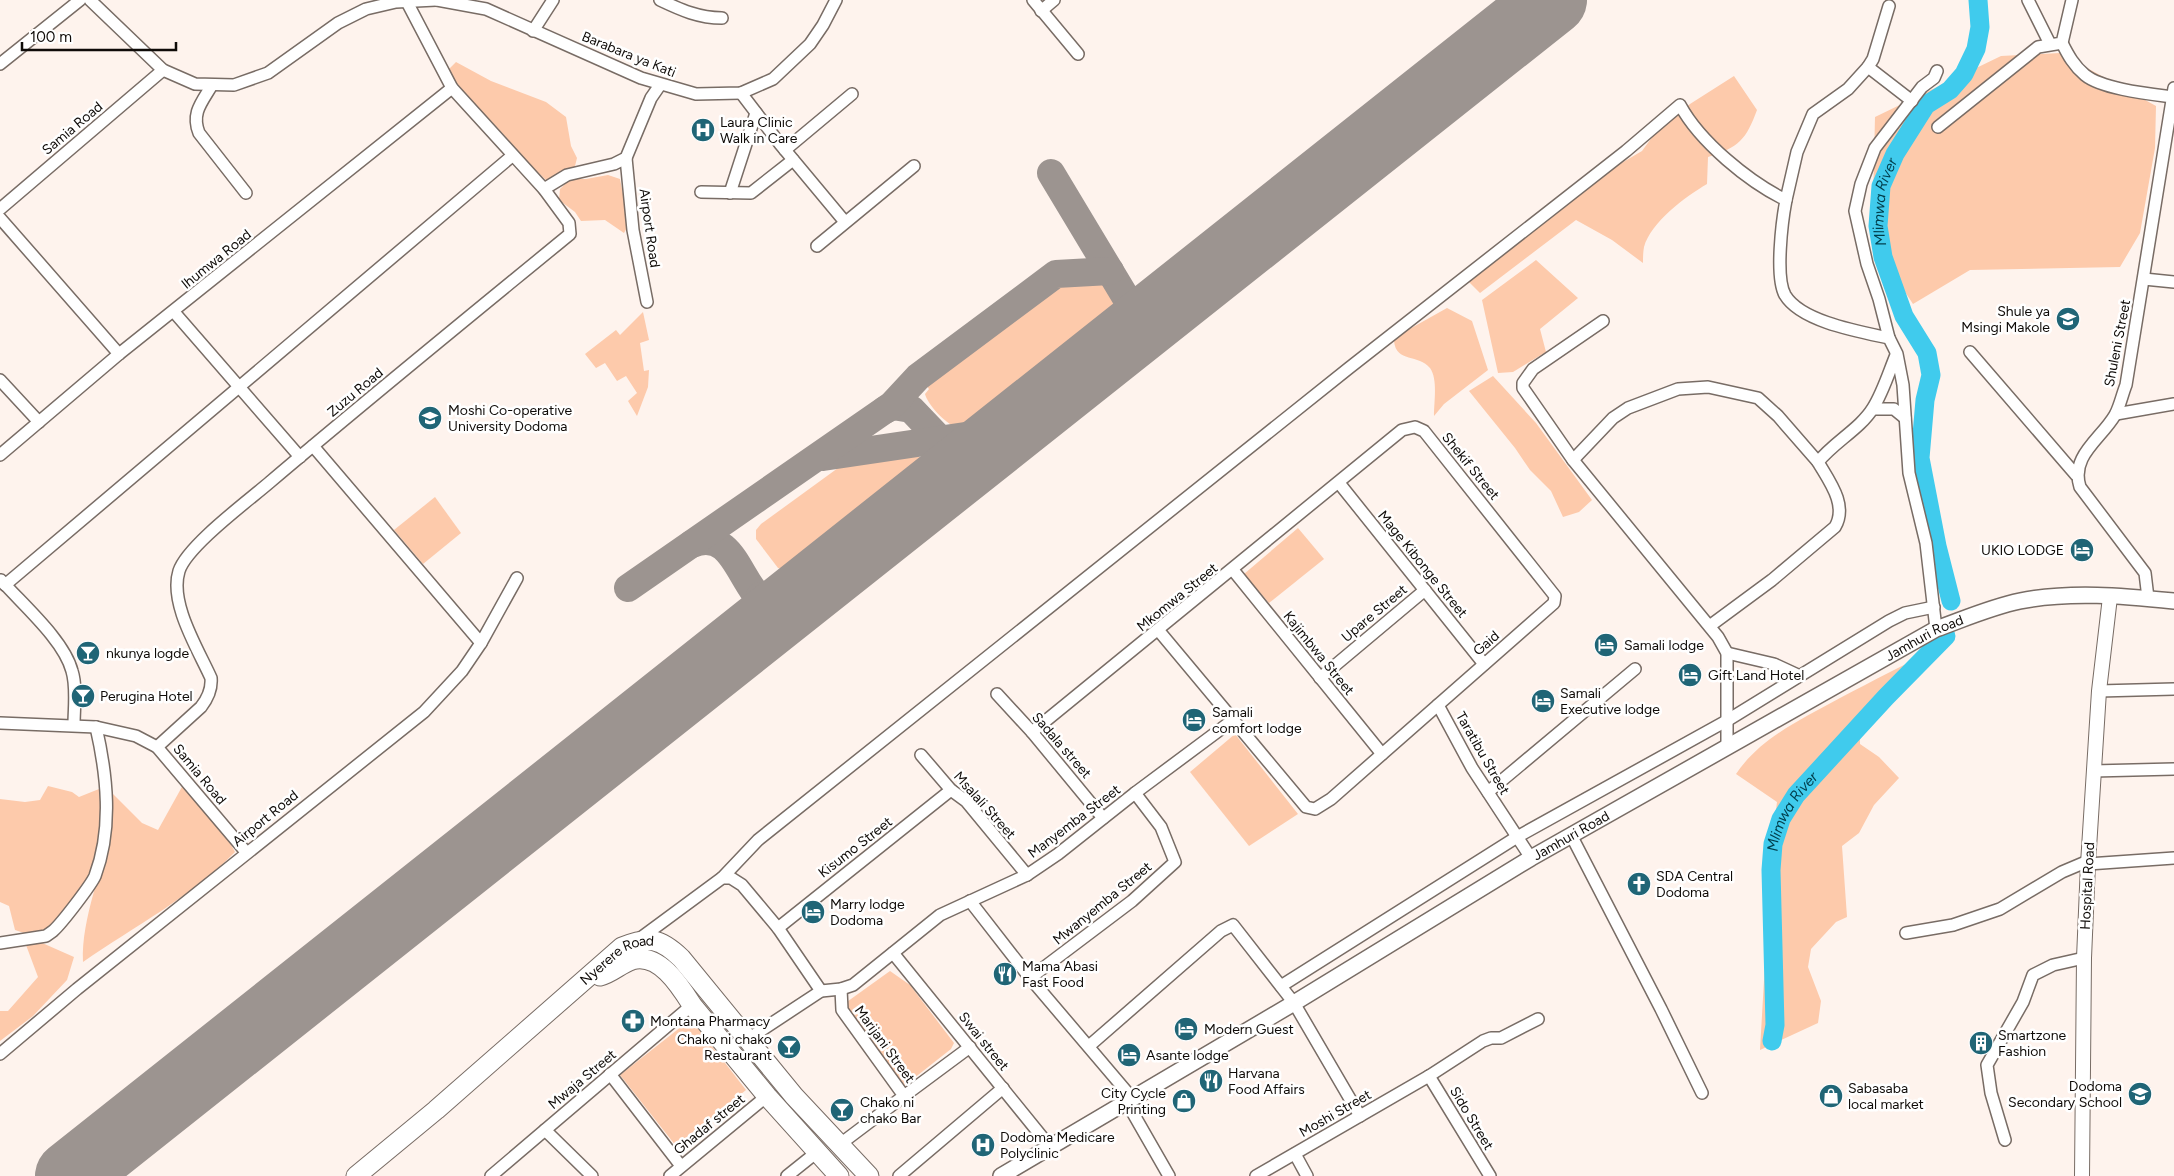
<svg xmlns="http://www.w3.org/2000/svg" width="2174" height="1176" font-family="Figtree,sans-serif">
<rect width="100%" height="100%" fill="#fef3ed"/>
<!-- green -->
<g fill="#fdcaab">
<polygon points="2060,53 2156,106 2155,148 2140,233 2120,267 1970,270 1913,304 1872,242 1875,117 2001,56"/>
<path d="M456 62 491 81 546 102 566 117 571 146 577 158 574 170 547 181C527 163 512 143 494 124 477 106 459 91 447 71Z"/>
<path d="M1734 76 1757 110C1746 140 1739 147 1708 157L1707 184C1685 197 1651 222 1644 247 1643 252 1643 258 1643 263L1612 240 1576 220 1480 293 1468 281 1601 175 1642 151 1658 129 1690 104Z"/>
<polygon points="608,175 620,179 629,224 624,233 605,220 581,221 575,212 559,200 560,189 570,179 586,179"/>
<polygon points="1536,260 1578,298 1540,329 1546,352 1513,372 1498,373 1482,300"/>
<path d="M1065 280H1106L1118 299V310L989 415 956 427C945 423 928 405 925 394L929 389 924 383Z"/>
<path d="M1447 308 1472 321 1488 370 1444 404 1434 416C1434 402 1438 379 1430 368 1419 354 1396 363 1394 341L1406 331Z"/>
<polygon points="643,312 649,340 640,343 644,371 649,370 648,387 637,416 628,401 637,393 626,376 617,381 605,363 596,368 585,354 616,330 620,335"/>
<polygon points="1493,376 1536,423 1592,500 1579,512 1563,517 1551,491 1530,470 1515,448 1469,391"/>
<polygon points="917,455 924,461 924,467 792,571 778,568 756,539 756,530 761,524 838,468"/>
<polygon points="435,497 461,533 423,564 394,530"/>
<polygon points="1298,528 1324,559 1269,603 1244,574"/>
<path d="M1939 649 1889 699 1860 733V744L1879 757 1899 778 1874 805 1859 833 1842 846 1847 917 1836 922 1811 949 1808 967 1821 1001 1818 1023 1760 1050 1765 963 1764 906 1777 802 1736 774C1761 737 1802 719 1840 698 1873 681 1905 663 1939 649Z"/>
<polygon points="1235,734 1298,814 1249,846 1190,772"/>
<path d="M183 785 225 834 235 852C191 897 135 926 83 962 81 917 104 868 112 823 113 813 111 802 111 792L142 823 158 830Z"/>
<polygon points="48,786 72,792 79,797 99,789 103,801 102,831 92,871 75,896 47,930 24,933 15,930 9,906 0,902 0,799 25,802 40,800"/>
<polygon points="40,942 74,957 67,980 33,1016 0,1041 0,1011 8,1011 38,977 26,945"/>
<polygon points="890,971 910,985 954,1043 951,1049 904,1086 855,1027 844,1004"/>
<polygon points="691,1019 746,1090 676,1146 620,1075"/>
</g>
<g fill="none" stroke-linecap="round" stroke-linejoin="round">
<!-- river -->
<g stroke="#40cbed" stroke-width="19">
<path id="s1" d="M1951 601 1937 546 1920 458 1925 400 1931 375 1927 353 1904 316 1883 257 1878 226 1881 186 1895 154 1926 105 1950 90 1964 74 1976 49 1980 27 1978 0"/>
<path id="s2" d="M1772 1041 1775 1025 1771 870 1773 844 1781 819 1796 795 1886 697 1946 636"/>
</g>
<!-- taxiway -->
<g stroke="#9c9490" stroke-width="28">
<polyline points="1051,173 1143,326"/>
<polyline points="885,410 893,406 911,409 955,455 975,457"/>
<polyline points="935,443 941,446 951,459 948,478"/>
<polyline points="823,457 992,432 1017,424"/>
<path d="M692 544C735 526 740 589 767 604 775 608 783 605 790 604"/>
<polyline points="628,588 892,405 918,377 1056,274 1110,271"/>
<polyline points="760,596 764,614 760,628"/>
</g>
<!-- runway -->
<polyline stroke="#9c9490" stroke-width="70" points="70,1176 1552,0"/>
<!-- minor casing -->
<g stroke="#786c65" stroke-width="14">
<g id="minor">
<polyline points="90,0 163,70 195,84 234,85 268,73 338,23 366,9 396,2 436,0"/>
<polyline points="437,0 486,9 641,78 696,94 741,93 773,79 810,44 823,25 836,0"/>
<path d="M660 0C681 10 699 18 722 18"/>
<polyline points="1033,0 1078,54"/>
<polyline points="2028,0 2050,44"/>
<polyline points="1889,6 1873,59 1868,67 1912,101"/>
<polyline points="1041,11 1054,0"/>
<polyline points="533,31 553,0"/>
<path d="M2062 43C2068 55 2074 66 2085 75 2102 89 2150 94 2173 97"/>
<polyline points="0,64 80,0"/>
<path d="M212 85C202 102 191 113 199 133L246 193"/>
<polyline points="741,93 780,144 845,222"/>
<polyline points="1938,127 2038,47 2062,43 2072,0"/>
<polyline points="785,150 852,94"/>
<polyline points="626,158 633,230 647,302"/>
<polyline points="544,189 567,175 614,164 626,158 651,98 660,85"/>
<polyline points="701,192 751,193 793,160"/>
<polyline points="730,193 756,113"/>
<polyline points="1786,200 1797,152 1813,114 1848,89 1868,67"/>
<polyline points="0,209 163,70"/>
<polyline points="0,218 119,354"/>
<polyline points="817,246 914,166"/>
<polyline points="2144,279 2174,282"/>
<polyline points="174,312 300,457"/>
<polyline points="1603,321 1533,369 1523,383 1523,388 1573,460 1718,637 1727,653 1727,748"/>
<polyline points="1889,338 1879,299 1867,264 1855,211 1861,184 1875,148 1922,87 1934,78 1937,71"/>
<polyline points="1970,352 2076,475"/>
<polyline points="0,380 39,422"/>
<polyline points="1873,409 1894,409 1905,418"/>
<polyline points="2116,414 2174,404"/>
<polyline points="313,446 481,643"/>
<polyline points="0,455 119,354 452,88"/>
<polyline points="1573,460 1613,418 1628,408 1678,389 1708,387 1758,398 1778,416 1818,462"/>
<polyline points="1339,483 1484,664"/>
<polyline points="1233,570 1382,754"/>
<path d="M1 580C22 604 64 640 72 671 77 687 74 708 74 725"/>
<polyline points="5,585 512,156"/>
<path d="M2148 598 2145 573 2080 487C2070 456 2101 439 2115 415 2120 406 2122 395 2126 385L2174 88"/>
<path d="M1711 625 1772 580 1835 527C1848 505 1829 481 1818 462 1834 442 1860 429 1873 408 1883 392 1889 372 1896 355"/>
<polyline points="1727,653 1774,664 1800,676"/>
<polyline points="1320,678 1425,590"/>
<polyline points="2099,691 2174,689"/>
<polyline points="997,694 1032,732 1103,818"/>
<polyline points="1438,705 1472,768 1531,858"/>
<polyline points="0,723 96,727 136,736 157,747 246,852"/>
<polyline points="1032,732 1402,430 1415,427 1424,431 1555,596 1554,603 1331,799 1315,809 1306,807 1159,631"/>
<path d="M157 747 201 707C208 698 212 689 211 678 198 649 169 603 179 571 187 546 248 501 270 482 369 398 470 316 570 234L569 223 544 189 452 88 407 2"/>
<polyline points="921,755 951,790 966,801 1027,875"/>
<polyline points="2093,771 2174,769"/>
<polyline points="1488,792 1635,669"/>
<polyline points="1571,835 1661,1009 1702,1093"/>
<polyline points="2088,864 2174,858"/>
<path d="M722 878 758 840 1349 368 1626 151 1680 105C1700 142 1749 182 1786 200 1782 221 1775 277 1785 295 1801 322 1861 332 1889 338L1897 354 1903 385 1909 473 1926 543 1936 629"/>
<polyline points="970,901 1030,978 1132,1098"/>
<polyline points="778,928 951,790"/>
<polyline points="1906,933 1953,925 2000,909 2062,872 2088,861"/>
<polyline points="638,940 722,878 731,878 742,885 778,928 821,991"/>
<path d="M0 943 46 936 53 931C62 923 91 885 95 876 113 828 107 775 96 727"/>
<polyline points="893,953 1051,1148"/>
<polyline points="1030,978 1132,901 1175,862 1161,827 1135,793"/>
<polyline points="1281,986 1517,837 1728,720 1889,621 1905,613 1934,607"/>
<polyline points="748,1039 821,991 841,989 853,985 940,915 1027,875 1058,854 1135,793 1233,720"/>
<polyline points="1089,1046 1221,931 1233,925 1294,1003 1360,1116"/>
<polyline points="0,1054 77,989 424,712 462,671 481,643 517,578"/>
<polyline points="610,1074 681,1166"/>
<polyline points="1429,1076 1490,1176"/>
<polyline points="904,1096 970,1047"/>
<polyline points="1126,1101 1169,1176"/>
<polyline points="545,1130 592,1176"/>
<polyline points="2005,1140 1991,1093 1987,1065 2023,1002 2033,975 2053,965 2084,958"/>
<polyline points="839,1145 904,1096 842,1010 841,989"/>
<polyline points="1295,1154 1307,1176"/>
<polyline points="491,1176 692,1005"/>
<polyline points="670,1176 767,1096"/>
<polyline points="787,1176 817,1152"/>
<polyline points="899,1176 1003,1088"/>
<polyline points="1256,1176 1429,1076 1483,1041 1491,1038 1501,1038 1538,1019"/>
</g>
</g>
<!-- tertiary casing -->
<g stroke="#786c65" stroke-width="16">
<polyline id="tertiary" points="2082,1176 2084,958 2088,864 2099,691 2110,597"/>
</g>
<!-- secondary casing -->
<g stroke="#786c65" stroke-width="18">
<g id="secondary">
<path id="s3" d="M1001 1176 1294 1003 1531 858 1936 629C1964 619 1991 607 2020 601 2070 591 2124 596 2174 601"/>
</g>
</g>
<!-- trunk casing -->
<g stroke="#786c65" stroke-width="21">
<g id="trunk">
<path d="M600 976C612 973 620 964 632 960 659 952 680 986 692 1005L767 1096 839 1176"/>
<path id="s4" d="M356 1176 436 1110 622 947C649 936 660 938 681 958L794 1096 869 1176"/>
</g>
</g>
<!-- minor -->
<use href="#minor" stroke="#fff" stroke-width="11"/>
<!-- tertiary -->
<use href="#tertiary" stroke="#fff" stroke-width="14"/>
<!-- secondary -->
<use href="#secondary" stroke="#fff" stroke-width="15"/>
<!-- trunk -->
<use href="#trunk" stroke="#fff" stroke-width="19"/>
</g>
<!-- icons -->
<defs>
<g id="hospital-disc" transform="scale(1.25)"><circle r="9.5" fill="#206576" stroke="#fff"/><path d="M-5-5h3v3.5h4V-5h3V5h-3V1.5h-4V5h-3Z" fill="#fff"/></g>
<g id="school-disc" transform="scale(1.25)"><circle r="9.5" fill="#206576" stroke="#fff"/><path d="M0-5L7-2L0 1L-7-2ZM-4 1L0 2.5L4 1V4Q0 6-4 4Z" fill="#fff"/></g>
<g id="university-disc" transform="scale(1.25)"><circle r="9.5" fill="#206576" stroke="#fff"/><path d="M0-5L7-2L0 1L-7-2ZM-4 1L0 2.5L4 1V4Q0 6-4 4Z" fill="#fff"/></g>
<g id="hotel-disc" transform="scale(1.25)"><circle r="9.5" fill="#206576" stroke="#fff"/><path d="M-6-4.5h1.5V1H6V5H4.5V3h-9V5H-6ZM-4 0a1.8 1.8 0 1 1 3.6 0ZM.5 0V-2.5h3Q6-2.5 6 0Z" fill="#fff"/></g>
<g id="bar-disc" transform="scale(1.25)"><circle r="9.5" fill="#206576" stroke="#fff"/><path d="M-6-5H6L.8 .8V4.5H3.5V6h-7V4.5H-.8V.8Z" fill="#fff"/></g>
<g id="church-disc" transform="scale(1.25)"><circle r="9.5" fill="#206576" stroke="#fff"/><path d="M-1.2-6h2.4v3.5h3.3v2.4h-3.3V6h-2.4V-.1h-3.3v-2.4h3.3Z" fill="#fff"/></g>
<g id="restaurant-disc" transform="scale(1.25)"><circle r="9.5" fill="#206576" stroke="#fff"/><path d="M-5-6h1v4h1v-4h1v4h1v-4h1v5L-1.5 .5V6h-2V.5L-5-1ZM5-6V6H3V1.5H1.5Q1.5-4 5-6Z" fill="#fff"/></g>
<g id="pharmacy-disc" transform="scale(1.25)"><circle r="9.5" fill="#206576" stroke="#fff"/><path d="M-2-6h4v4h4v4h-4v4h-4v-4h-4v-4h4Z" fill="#fff"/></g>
<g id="building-disc" transform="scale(1.25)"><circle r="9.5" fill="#206576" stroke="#fff"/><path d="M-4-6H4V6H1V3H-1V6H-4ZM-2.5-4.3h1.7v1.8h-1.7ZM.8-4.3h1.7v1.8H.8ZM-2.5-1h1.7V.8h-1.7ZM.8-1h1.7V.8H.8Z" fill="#fff"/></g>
<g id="shop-disc" transform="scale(1.25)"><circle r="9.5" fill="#206576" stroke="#fff"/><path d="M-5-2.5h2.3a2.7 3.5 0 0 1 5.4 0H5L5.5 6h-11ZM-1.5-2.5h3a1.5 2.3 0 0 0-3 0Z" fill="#fff"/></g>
</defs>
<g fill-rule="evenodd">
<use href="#hospital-disc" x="703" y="130"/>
<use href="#school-disc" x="2068" y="319"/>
<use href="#university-disc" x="430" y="418"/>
<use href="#hotel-disc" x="2082" y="550"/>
<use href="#hotel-disc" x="1606" y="645"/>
<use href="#bar-disc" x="88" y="653"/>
<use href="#hotel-disc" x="1690" y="675"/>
<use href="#bar-disc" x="83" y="696"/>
<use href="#hotel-disc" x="1543" y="701"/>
<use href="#hotel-disc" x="1194" y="720"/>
<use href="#church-disc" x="1639" y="884"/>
<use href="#hotel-disc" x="813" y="912"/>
<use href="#restaurant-disc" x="1005" y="974"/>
<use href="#pharmacy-disc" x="633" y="1021"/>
<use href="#hotel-disc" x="1186" y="1029"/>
<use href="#building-disc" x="1981" y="1043"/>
<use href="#bar-disc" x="789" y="1047"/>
<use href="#hotel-disc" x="1129" y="1055"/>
<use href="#restaurant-disc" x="1211" y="1081"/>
<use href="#school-disc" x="2140" y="1094"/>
<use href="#shop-disc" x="1831" y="1096"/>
<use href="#shop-disc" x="1184" y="1101"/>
<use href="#bar-disc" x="842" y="1110"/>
<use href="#hospital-disc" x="983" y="1145"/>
</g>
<g text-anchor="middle" stroke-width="5" stroke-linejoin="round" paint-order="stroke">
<!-- street labels -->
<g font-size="14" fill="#0f0b08" stroke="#fff">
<text transform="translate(629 54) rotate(22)" y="5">Barabara ya Kati</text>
<text transform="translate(72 128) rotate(-40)" y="5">Samia Road</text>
<text transform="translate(650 228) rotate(82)" y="5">Airport Road</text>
<text transform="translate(216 259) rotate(-39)" y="5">Ihumwa Road</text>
<text transform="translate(2117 343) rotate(-79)" y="5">Shuleni Street</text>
<text transform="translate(355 392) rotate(-40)" y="5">Zuzu Road</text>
<text transform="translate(1471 466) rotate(51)" y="5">Shekif Street</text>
<text transform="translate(1423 564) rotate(51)" y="5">Mage Kibonge Street</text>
<text transform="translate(1177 597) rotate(-39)" y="5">Mkomwa Street</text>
<text transform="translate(1374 613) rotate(-40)" y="5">Upare Street</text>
<text dy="5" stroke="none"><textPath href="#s3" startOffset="1069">Jamhuri Road</textPath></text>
<text transform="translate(1486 643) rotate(-41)" y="5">Gaid</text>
<text transform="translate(1319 653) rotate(51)" y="5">Kajimbwa Street</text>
<text transform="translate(1062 745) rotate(49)" y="5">Sadala street</text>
<text transform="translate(1483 753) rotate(60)" y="5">Taratibu Street</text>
<text transform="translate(200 774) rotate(50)" y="5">Samia Road</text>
<text transform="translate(985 805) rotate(48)" y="5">Msalali Street</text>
<text transform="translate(265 818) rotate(-39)" y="5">Airport Road</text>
<text transform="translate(1074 821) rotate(-37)" y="5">Manyemba Street</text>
<text dy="5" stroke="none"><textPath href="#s3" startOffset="664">Jamhuri Road</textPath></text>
<text transform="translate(855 847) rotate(-38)" y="5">Kisumo Street</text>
<text transform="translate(2087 886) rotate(-87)" y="5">Hospital Road</text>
<text transform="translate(1102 903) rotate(-39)" y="5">Mwanyemba Street</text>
<text dy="5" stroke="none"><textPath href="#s4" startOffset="341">Nyerere Road</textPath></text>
<text transform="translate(984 1041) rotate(51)" y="5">Swai street</text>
<text transform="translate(885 1044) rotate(54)" y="5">Marijani Street</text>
<text transform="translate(582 1079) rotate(-40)" y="5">Mwaja Street</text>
<text transform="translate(1335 1113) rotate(-30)" y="5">Moshi Street</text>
<text transform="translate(1472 1118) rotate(59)" y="5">Sido Street</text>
<text transform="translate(709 1124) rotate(-39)" y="5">Ghadaf street</text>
</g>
<!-- poi labels -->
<g font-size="14" fill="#0f0b08" stroke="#fff" text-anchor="start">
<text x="720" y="127">Laura Clinic<tspan x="720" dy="16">Walk in Care</tspan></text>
<text x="2050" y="316" text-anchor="end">Shule ya<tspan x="2050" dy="16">Msingi Makole</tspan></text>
<text x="448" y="415">Moshi Co-operative<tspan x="448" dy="16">University Dodoma</tspan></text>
<text x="2064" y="555" text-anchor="end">UKIO LODGE</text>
<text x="1624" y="650">Samali lodge</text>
<text x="106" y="658">nkunya logde</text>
<text x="1708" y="680">Gift Land Hotel</text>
<text x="1560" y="698">Samali<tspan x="1560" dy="16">Executive lodge</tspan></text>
<text x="100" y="701">Perugina Hotel</text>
<text x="1212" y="717">Samali<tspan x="1212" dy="16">comfort lodge</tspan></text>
<text x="1656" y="881">SDA Central<tspan x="1656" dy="16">Dodoma</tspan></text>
<text x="830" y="909">Marry lodge<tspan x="830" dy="16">Dodoma</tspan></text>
<text x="1022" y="971">Mama Abasi<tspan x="1022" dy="16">Fast Food</tspan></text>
<text x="650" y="1026">Montana Pharmacy</text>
<text x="1204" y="1034">Modern Guest</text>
<text x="1998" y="1040">Smartzone<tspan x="1998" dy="16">Fashion</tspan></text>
<text x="772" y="1044" text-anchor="end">Chako ni chako<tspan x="772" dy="16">Restaurant</tspan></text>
<text x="1146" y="1060">Asante lodge</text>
<text x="1228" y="1078">Harvana<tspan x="1228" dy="16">Food Affairs</tspan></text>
<text x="2122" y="1091" text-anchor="end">Dodoma<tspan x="2122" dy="16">Secondary School</tspan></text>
<text x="1848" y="1093">Sabasaba<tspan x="1848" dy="16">local market</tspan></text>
<text x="1166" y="1098" text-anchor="end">City Cycle<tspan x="1166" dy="16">Printing</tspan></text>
<text x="860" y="1107">Chako ni<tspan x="860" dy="16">chako Bar</tspan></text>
<text x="1000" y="1142">Dodoma Medicare<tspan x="1000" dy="16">Polyclinic</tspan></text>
</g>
<!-- water labels -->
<g font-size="15" font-style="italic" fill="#003e4c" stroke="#fff">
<text dy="5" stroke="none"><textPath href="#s1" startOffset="415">Mlimwa River</textPath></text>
<text dy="5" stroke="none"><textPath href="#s2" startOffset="235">Mlimwa River</textPath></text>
</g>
</g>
<!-- scale -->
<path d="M22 42v8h154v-8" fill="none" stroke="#0f0b08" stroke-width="2.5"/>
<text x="30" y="42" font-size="15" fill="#0f0b08" stroke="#ffffff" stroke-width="4" paint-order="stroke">100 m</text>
</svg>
